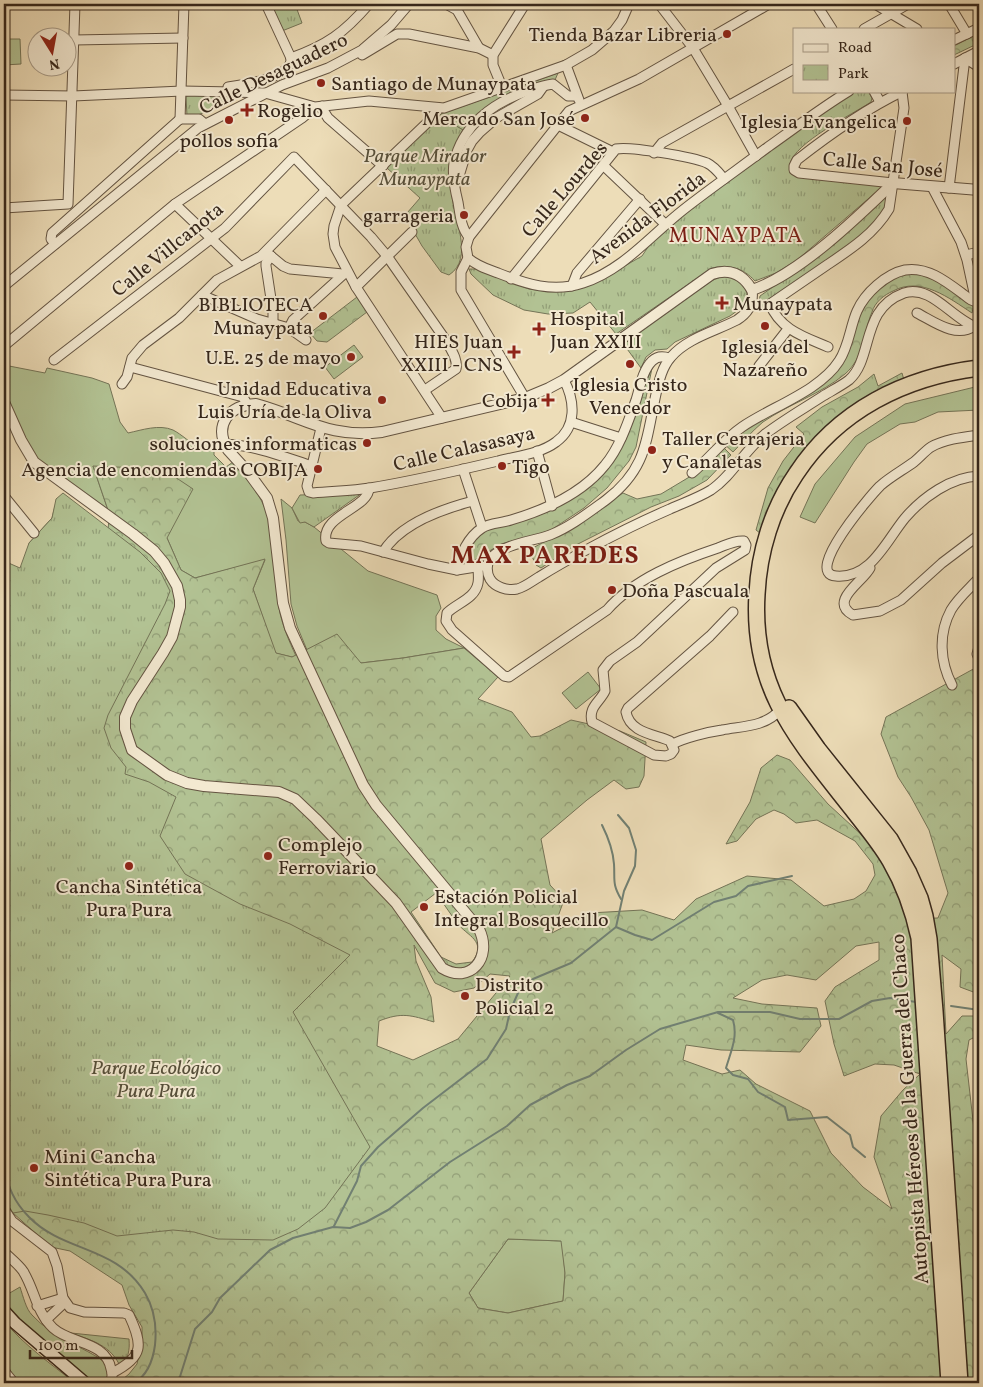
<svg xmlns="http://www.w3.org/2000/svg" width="983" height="1387" font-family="Vollkorn,serif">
<defs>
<pattern id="forest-crowns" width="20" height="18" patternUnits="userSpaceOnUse" patternTransform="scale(1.25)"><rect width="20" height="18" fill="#b2c293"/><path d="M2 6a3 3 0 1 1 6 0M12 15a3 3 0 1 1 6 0" fill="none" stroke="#929e77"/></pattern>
<pattern id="park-tufts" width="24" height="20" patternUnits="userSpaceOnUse" patternTransform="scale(1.25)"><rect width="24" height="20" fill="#b2c293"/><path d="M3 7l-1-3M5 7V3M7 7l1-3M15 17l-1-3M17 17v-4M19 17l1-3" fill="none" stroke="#929e77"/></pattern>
</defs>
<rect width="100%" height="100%" fill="#edddb8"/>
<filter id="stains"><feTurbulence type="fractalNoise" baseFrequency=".004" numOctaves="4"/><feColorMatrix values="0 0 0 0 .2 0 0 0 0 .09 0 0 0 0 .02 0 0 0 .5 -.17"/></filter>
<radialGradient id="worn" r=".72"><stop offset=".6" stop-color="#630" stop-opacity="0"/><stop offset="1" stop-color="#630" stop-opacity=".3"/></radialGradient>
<!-- grass -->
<g fill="#b2c293" stroke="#747457">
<polygon points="4,39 20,39 21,64 4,65"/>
<polygon points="558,73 555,80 489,113 468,133 438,115"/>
<polygon points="354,345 363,357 334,379 325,367"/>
<path d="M4 365 45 373 47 368 92 378 109 384 120 422 128 433C142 430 159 424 173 430 181 434 192 444 200 449L214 447V455L226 467 233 462C247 478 261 495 268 516 277 546 274 578 279 608 282 625 289 641 296 656L292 657 275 653 253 589 265 560 195 578 181 570 167 538 93 466 109 513 63 480 37 458 21 431 4 394Z"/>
<polygon points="979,386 979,410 938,412 915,422 900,424 867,444 854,462 815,523 800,517 815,484 855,437 905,404"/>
<polygon points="281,499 292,508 298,521 305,522 314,527 368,571 437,595 441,608 436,616 436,630 446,639 464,648 403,658 361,663 317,645 307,650 297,626 291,604 286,540"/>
<polygon points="588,672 601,689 576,709 562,693"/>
<polygon points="508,1239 562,1241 565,1273 563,1301 508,1313 478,1308 469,1293"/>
<path d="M20 1287C23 1296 26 1309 32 1315 53 1338 82 1346 107 1363L109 1377 106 1383H94L20 1323 4 1302V1290L8 1294Z"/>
<path d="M4 1321C24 1345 51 1364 75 1383H18L4 1360Z"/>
</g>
<!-- forest -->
<g fill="url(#forest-crowns)" stroke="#747457" fill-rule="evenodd">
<polygon points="979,33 979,43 954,55 954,46"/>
<path d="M912 268C926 273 967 284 973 298 975 303 973 308 972 313 949 298 921 276 893 291 884 295 875 302 872 312 863 333 864 358 845 374 821 394 789 404 763 422 752 431 743 442 733 452L723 443 806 388 834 367 857 311 880 281Z"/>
<polygon points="357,297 367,312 327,342 317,341 310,333"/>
<polygon points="652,368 636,447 629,461 607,488 584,508 548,532 501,544 463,567 471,544 487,529 555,507 616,456"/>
<polygon points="902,373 904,380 866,397 834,420 817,436 775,497 760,533 756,530 768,488 783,461 804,434 796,427 822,407 858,387 874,374 878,386"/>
<polygon points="723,447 731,455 707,480 679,496 651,507 574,546 541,568 536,565 529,550 570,528 623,493 637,499 661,494 691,476 713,461"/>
<path d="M93 466 163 469 193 489 167 538 181 570 195 578 265 559 253 589 276 653 292 657 337 634 361 663 403 658 464 648 498 677 478 699 512 712 531 737 540 736 571 720 620 731 646 742 644 776 639 787 626 789 614 780 587 800 541 839 550 885 564 900 552 933 590 913 642 910 674 920 696 899 747 876 791 880 824 906 854 899 866 891 875 875 873 864 855 841 817 820 796 823 784 814 774 810 756 819 737 841 726 844 750 802 761 768 777 755 790 760 828 804 865 838 889 869 906 919 938 918 948 893 929 830 911 797 898 777 881 734 886 717 977 667 979 668V992L976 993 960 987 961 969 942 955 946 1034 962 1016H979V1035L969 1040 966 1059 976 1147 979 1152V1383H121L123 1379 129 1374 137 1364 142 1340V1327L129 1305 122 1285 70 1251 51 1247 13 1213 4 1198 41 582 29 543 52 518 55 506 107 554 109 513ZM436 893C443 903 450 913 457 923 467 936 488 941 472 962L456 964 441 957 411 912ZM879 942V960L835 987 825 1001 834 1044 844 1076 875 1064 894 1065 920 1074 903 1090 881 1116 874 1157 892 1209 863 1187 831 1153 810 1111 756 1084 740 1070 722 1074 683 1060 686 1045 721 1050 800 1052 821 1026 817 1008 762 1004 733 998 762 980 787 975 816 980 856 946ZM414 945 435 983 454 992 474 988 490 974 510 976 458 1039 413 1060 377 1046 379 1021C402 1012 410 1015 434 1022L431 997 416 961ZM508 1239 561 1241 565 1273 563 1301 508 1313 478 1308 469 1293Z"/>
</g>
<!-- park -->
<g fill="url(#park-tufts)" stroke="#747457">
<polygon points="271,4 295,4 302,23 282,31"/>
<path d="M855 91H868L872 98 871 102C853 114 794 143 790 164L792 169 889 185 875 193 797 260 776 273 755 281C743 268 730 264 712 268L616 334 590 302 573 313 548 314 524 310 493 295 471 274 469 269H477L529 289 545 291H562L604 278 642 256 656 235 700 198 821 112Z"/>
<polygon points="190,94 229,96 244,95 191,118 187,116 186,97"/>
<path d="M438 115 468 133C464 146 451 182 452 194 453 218 475 258 449 275L441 272 422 246 410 225 407 213 420 198 387 168Z"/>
<polygon points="888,195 887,211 865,234 768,307 758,309 760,296 836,243"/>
<polygon points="730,276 737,279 743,284 747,293 746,301 741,308 730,316 675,342 667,349 655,350 646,357 641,368 622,342 713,280 721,277"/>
<polygon points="63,493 140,552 161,573 170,591 165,604 108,715 104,728 111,748 126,767 125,774 149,782 176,797 160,836 185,874 240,904 290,924 350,955 293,1012 370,1147 325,1208 298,1229 273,1240 218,1239 194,1232 173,1230 117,1236 84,1223 48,1215 25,1211 13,1213 4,1198 4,561 20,568 29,543 52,518 56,499"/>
<polygon points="362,493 314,527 305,522 300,523 292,508 300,495"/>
<path d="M71 1333 129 1339C130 1351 128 1358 121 1368 111 1345 93 1341 71 1333Z"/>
</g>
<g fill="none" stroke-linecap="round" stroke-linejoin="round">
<!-- stream -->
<g stroke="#718073" stroke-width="2">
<path d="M602 825C608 837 613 850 614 864 615 880 612 884 621 899"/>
<polyline points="616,927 635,935 652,940 714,902 736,896 748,886 792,876"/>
<polyline points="951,1006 979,1010"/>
<path d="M718 1013 733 1020C738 1037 731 1051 726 1068L733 1075 748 1079 758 1092 785 1107 788 1120 827 1117 850 1135 853 1147 865 1157"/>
<path d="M4 1167C8 1187 14 1202 29 1217 64 1253 116 1245 145 1293 155 1310 157 1326 155 1345 153 1360 148 1375 134 1383"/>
<polyline points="334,1226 357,1181 361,1166 378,1147 423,1108 487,1059 506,1029 510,1011 518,993 533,979 571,963 616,927 624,891 635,866 636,850 629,828 618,815"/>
<polyline points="178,1383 195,1329 212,1312 220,1298 270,1250 293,1238 333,1227 350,1228 366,1222 388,1210 450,1162 507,1126 530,1105 567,1085 590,1076 626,1050 660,1029 718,1012 770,1012 800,1019 839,1019 872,1001 890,998 916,1002"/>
</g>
<!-- minor casing -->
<g stroke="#645442" stroke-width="11">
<g id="minor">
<polyline points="266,4 291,58"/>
<polyline points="446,4 457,10 479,48"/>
<polyline points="659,4 693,48 728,106 756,156"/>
<path d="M769 4 639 79 569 111 469 237 466 247 468 258C477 266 487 269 498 273 526 284 553 293 583 283 623 270 650 236 683 210 711 188 740 168 768 147 795 128 821 108 849 91"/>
<polyline points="816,4 832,29"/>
<polyline points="875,4 917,29"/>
<polyline points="949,4 967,34"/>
<polyline points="864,29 908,4"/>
<polyline points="74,40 183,38"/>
<polyline points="954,40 979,28"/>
<polyline points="362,55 397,34 409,34 479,48 493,55"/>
<path d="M291 58C327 45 344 33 369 4"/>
<polyline points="954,64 979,51"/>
<polyline points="566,65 579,100"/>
<path d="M228 87C243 85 293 78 291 58"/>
<polyline points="502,87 493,65 493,55 525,4"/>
<polyline points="874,91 880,102"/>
<polyline points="4,95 73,96 182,91 234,92 265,93 315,107 369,101 444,108 566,65 592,50 614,31 622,20 629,4"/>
<polyline points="322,106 323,110 328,118 383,166"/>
<polyline points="439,108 429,121 341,205 334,226 333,234 335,247 356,287 442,418"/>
<polyline points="180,119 184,4"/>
<polyline points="180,119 199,119 205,124"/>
<polyline points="558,125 613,152"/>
<polyline points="654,153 662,143 794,69"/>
<polyline points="604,166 665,224"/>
<polyline points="454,177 460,173 467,150 472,141 480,132 496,118 538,94 543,87"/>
<path d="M893 183 799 173 794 170V166L797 160C830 134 864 110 903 91"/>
<polyline points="932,187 961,242 967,260 976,302"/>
<polyline points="949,188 965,58 979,67"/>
<polyline points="175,204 240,266"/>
<polyline points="4,208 68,204 75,4"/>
<path d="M469 237C461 228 460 214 458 202 455 190 452 175 454 163 462 125 493 103 527 91 536 88 544 85 553 84L568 96H577"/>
<polyline points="55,244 51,239 52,233 180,119"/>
<polyline points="266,252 283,266 290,269 343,274"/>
<polyline points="966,255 979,252"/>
<polyline points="271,256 266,263 266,266 273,312 273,324"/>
<polyline points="468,258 461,272 461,290 525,398"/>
<path d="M511 279 616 149C630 146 693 157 707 163 715 167 719 173 724 179"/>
<polyline points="4,286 198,128 282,85 328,68 362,50 391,25 409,4"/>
<polyline points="572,286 577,273 640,199"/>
<polyline points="356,287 412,232"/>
<path d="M752 290C754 303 748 313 737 320 716 331 687 338 671 357 662 367 659 381 656 394 646 440 647 469 606 500 588 513 570 527 550 535 534 541 505 544 493 556 486 561 486 572 490 579 495 587 507 591 517 589 525 587 532 581 539 577 555 567 571 558 588 549 614 535 642 521 670 509 683 503 698 498 711 490 732 476 744 451 764 435 782 421 803 409 823 396 831 391 841 386 849 380 874 358 860 309 904 293 932 284 953 321 979 328"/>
<polyline points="202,295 257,319 289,328 306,340"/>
<path d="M917 313C933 321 956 339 974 326"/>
<polyline points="289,328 293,320 345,273"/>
<polyline points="5,345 175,204 302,118 308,113 310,106"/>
<path d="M828 347C805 337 780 330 770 304 789 291 808 278 827 265 851 249 874 234 889 209L904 108 902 92"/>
<path d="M54 360 225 228 294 157 371 237 387 256 447 342C451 350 458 359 456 369L425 390"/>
<polyline points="759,366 788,329"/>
<polyline points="130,367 243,397 247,404"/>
<polyline points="122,384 127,377 132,358 143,345 179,318 217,280 261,256 326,190"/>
<polyline points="571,422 621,438"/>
<path d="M321 428 307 486 309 492 313 493C332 491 352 491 370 488 413 481 456 471 498 461 517 456 540 454 556 442 577 427 575 401 564 380"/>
<path d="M979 435C964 437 945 439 931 447 925 451 920 457 914 462 903 470 890 477 880 486 870 496 803 574 836 576 871 579 886 541 905 518 923 497 951 477 979 476"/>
<path d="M224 444C254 445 284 457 312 466"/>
<polyline points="537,451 552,506"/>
<polyline points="463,469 482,527"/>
<path d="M692 473C709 459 723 440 742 427 771 407 820 391 839 361 849 346 850 327 857 311 865 293 886 274 905 270 927 266 947 282 963 294 968 298 972 302 979 302"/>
<path d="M369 488C369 508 321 515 326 541L329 543 361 546 428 564 457 570 482 566"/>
<polyline points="4,496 34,533"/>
<path d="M383 552C401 523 442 509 473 501"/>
<path d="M478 567C478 572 479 578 478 583 475 599 457 603 447 613L446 621 452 630 504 676 509 677 607 610C634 579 679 561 718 548 726 545 735 540 744 541L746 545 745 550 716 568 637 642 610 661 603 670 605 691C600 702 588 707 592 722L654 755 666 756 671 754 674 750 670 741C654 734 630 733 626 712L628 708 710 636 733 612"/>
<path d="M870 568C863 582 828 601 853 615L880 611 901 600 942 563 979 535"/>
<path d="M457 570C460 555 468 537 482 528 489 523 502 523 511 520 545 510 582 494 605 465 620 447 628 422 636 400 640 388 642 371 652 361 657 356 663 356 669 358"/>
<polyline points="979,647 977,654 979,659"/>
<path d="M952 685C940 662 938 634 951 610 958 598 970 588 979 578"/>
<path d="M673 744C684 738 708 732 722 730 743 726 765 727 780 710"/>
<path d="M4 1209 12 1221 52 1252 57 1266 63 1298 70 1308 84 1312 124 1313 129 1315C143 1345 144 1357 112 1373"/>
<path d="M4 1252C10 1258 18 1264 23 1271 35 1290 36 1312 53 1328 70 1344 106 1341 111 1369 113 1374 112 1379 110 1383"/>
<polyline points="37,1306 63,1298"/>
<polyline points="46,1320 65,1302"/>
<polyline points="4,1371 14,1383"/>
</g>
</g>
<!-- tertiary casing -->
<g stroke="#645442" stroke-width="12">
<path id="tertiary" d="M4 402 21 440 34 462 133 534 154 551 164 563 177 586 180 600V607L172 637 163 653 132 701 125 717V729L132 750 167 775 187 783 204 786 279 792 295 799 316 819 396 903 442 968C470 985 493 958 479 929L376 805 363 785 290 628 283 603 273 518 267 498 248 472 228 450C213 425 229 405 256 404 304 417 329 439 382 432L525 398 549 388 564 380 712 274C729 268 743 274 752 290 798 275 858 217 893 183L979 190"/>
</g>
<!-- secondary casing -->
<g stroke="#36271b" stroke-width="14">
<polyline id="secondary" points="4,1311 15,1323 85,1383"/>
</g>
<!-- motorway casing -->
<g stroke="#36271b" stroke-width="18">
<g id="motorway">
<polyline points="789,708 818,749 890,839 909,873 920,898 925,916 929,939 935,1011 960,1383"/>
<path d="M949 1383 919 938C913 910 904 885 890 861 879 842 865 826 852 809 797 739 751 689 757 594 759 552 772 509 796 474 838 410 905 377 979 368"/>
</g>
</g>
<!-- minor -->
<use href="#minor" stroke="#f3e9d1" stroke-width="9"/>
<!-- tertiary -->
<use href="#tertiary" stroke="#f3e9d1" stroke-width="10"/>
<!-- secondary -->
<use href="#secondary" stroke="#f3e9d1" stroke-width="11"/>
<!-- motorway -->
<use href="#motorway" stroke="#edddb8" stroke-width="15"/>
</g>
<!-- markers -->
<g fill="#8f2418" stroke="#f3e9d1" stroke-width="2">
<circle cx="727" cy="34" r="5"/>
<circle cx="321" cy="83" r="5"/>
<path d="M244.5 102.5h5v5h5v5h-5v5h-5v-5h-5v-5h5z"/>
<circle cx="585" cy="118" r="5"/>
<circle cx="229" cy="120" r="5"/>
<circle cx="907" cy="121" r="5"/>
<circle cx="464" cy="215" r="5"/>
<path d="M719.5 295.5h5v5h5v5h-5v5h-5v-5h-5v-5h5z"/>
<circle cx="323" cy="316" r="5"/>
<circle cx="765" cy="326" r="5"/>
<path d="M536.5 321.5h5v5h5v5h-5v5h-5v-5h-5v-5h5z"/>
<path d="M511.5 344.5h5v5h5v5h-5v5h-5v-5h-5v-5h5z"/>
<circle cx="351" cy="357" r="5"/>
<circle cx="630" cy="364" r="5"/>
<circle cx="382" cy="400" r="5"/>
<path d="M545.5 392.5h5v5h5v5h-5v5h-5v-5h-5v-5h5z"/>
<circle cx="367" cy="443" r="5"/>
<circle cx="652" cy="450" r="5"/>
<circle cx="502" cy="466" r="5"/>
<circle cx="318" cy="469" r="5"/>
<circle cx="612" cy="590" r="5"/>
<circle cx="268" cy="856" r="5"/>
<circle cx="129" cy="866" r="5"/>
<circle cx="424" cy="907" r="5"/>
<circle cx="465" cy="996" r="5"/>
<circle cx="34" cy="1168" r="5"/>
</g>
<g text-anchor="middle" stroke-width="4" stroke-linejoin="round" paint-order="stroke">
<!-- poi labels -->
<g font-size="20" fill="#36271b" stroke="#f3e9d1" text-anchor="end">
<text x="717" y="41">Tienda Bazar Libreria</text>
<text x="331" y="90" text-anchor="start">Santiago de Munaypata</text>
<text x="257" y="117" text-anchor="start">Rogelio</text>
<text x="575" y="125">Mercado San José</text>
<text x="897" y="128">Iglesia Evangelica</text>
<text x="229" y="147" text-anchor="middle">pollos sofia</text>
<text x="454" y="222">garrageria</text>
<text x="733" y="310" text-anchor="start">Munaypata</text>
<text x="313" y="311">BIBLIOTECA<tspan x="313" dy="23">Munaypata</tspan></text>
<text x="550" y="325" text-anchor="start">Hospital<tspan x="550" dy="23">Juan XXIII</tspan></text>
<text x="503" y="348">HIES Juan<tspan x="503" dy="23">XXIII - CNS</tspan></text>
<text x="765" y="353" text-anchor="middle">Iglesia del<tspan x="765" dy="23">Nazareño</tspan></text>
<text x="341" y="364">U.E. 25 de mayo</text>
<text x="630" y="391" text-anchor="middle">Iglesia Cristo<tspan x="630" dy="23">Vencedor</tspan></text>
<text x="372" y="395">Unidad Educativa<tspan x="372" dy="23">Luis Uría de la Oliva</tspan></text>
<text x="538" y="407">Cobija</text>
<text x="662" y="445" text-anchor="start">Taller Cerrajeria<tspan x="662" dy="23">y Canaletas</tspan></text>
<text x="357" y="450">soluciones informaticas</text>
<text x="512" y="473" text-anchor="start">Tigo</text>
<text x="308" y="476">Agencia de encomiendas COBIJA</text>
<text x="622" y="597" text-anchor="start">Doña Pascuala</text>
<text x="278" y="851" text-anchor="start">Complejo<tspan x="278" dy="23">Ferroviario</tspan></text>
<text x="129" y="893" text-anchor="middle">Cancha Sintética<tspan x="129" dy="23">Pura Pura</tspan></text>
<text x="434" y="903" text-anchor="start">Estación Policial<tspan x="434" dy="23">Integral Bosquecillo</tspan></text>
<text x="475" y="991" text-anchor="start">Distrito<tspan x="475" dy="23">Policial 2</tspan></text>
<text x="44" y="1163" text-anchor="start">Mini Cancha<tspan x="44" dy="23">Sintética Pura Pura</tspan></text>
</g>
<!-- street labels -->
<g font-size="20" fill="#36271b" stroke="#f3e9d1">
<text transform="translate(273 73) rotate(-26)" y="7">Calle Desaguadero</text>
<text transform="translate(883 164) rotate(6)" y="7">Calle San José</text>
<text transform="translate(564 189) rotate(-49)" y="7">Calle Lourdes</text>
<text transform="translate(647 217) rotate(-37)" y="7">Avenida Florida</text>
<text transform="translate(167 249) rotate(-39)" y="7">Calle Villcanota</text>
<text transform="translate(464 448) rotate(-13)" y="7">Calle Calasasaya</text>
<text transform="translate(909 1109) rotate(-94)" y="7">Autopista Héroes de la Guerra del Chaco</text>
</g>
<!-- park labels -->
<g font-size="20" font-style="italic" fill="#554e39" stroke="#f3e9d1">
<text x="425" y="162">Parque Mirador<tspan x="425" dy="23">Munaypata</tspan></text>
<text x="156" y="1074">Parque Ecológico<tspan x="156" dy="23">Pura Pura</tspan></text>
</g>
<!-- neighbourhood labels -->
<g font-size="21" letter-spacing="1" fill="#7a1f14" stroke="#f3e9d1">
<text x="736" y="242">MUNAYPATA</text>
</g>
<!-- district labels -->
<g font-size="25" font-weight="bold" letter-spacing="1" fill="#7a1f14" stroke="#f3e9d1">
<text x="545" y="563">MAX PAREDES</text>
</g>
</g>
<!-- margin -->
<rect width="983" height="1387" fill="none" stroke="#edddb8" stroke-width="20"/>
<rect x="5" y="5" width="973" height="1377" fill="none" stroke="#36271b" stroke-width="2.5"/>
<rect x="10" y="10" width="963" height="1367" fill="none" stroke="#36271b"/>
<!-- legend -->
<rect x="793" y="28" width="162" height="65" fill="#f3e9d1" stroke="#a79b88"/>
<rect x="803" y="44" width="25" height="8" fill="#f3e9d1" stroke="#a79b88"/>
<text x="838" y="52" font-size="15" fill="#36271b">Road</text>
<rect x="803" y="65" width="25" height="15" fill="url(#park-tufts)" stroke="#a79b88"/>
<text x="838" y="78" font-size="15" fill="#36271b">Park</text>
<!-- north arrow -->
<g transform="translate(52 52) rotate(169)"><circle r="24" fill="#f3e9d1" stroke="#a79b88"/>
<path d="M0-4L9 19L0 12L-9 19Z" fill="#8f2418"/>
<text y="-8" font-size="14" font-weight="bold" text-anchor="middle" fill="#36271b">N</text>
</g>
<!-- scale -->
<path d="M30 1350v8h102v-8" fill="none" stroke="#36271b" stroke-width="2.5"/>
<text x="38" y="1350" font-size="15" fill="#36271b" stroke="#f3e9d1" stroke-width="4" paint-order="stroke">100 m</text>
<rect width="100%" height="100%" filter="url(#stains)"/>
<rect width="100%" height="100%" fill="url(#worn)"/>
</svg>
